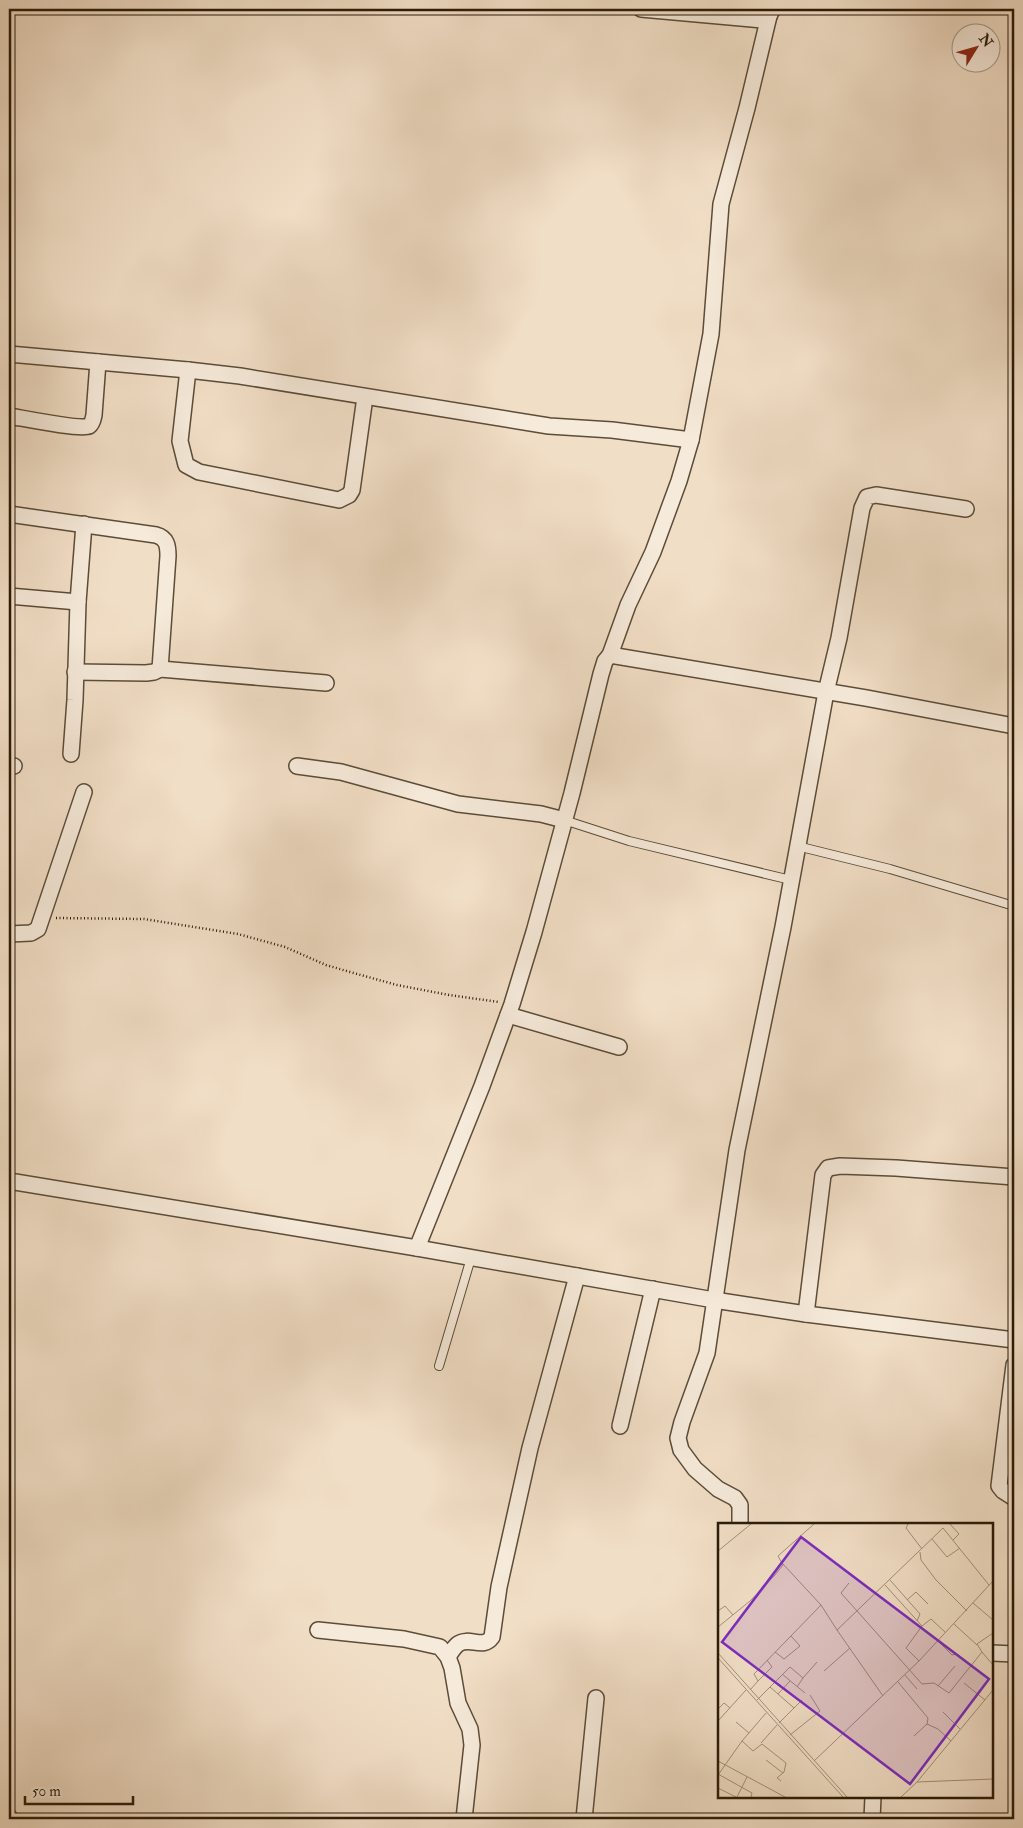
<svg xmlns="http://www.w3.org/2000/svg" width="1023" height="1828" font-family="'IM FELL Double Pica',serif">
<rect width="100%" height="100%" fill="#f1dec6"/>
<filter id="stains"><feTurbulence type="fractalNoise" baseFrequency=".004" numOctaves="4"/><feColorMatrix values="0 0 0 0 .2 0 0 0 0 .09 0 0 0 0 .02 0 0 0 .5 -.17"/></filter>
<radialGradient id="worn" r=".72"><stop offset=".6" stop-color="#630" stop-opacity="0"/><stop offset="1" stop-color="#630" stop-opacity=".3"/></radialGradient>
<g fill="none" stroke-linecap="round" stroke-linejoin="round">
<!-- lane casing -->
<g stroke="#5c4c38" stroke-width="10">
<g id="lane">
<polyline points="564,820 629,841 791,880"/>
<polyline points="797,846 890,869 1014,906"/>
<polyline points="439,1366 471,1258"/>
<polyline points="9,1811 16,1819"/>
</g>
</g>
<!-- street casing -->
<g stroke="#5c4c38" stroke-width="18">
<g id="street">
<polyline points="641,9 763,20 769,16 772,10"/>
<polyline points="9,354 188,370 240,376 549,426 612,430 691,440"/>
<polyline points="188,370 180,441 186,465 199,472 339,500 349,495 352,490 365,397"/>
<path d="M9 416C22 418 80 430 89 426 93 423 93 419 94 415L98 362"/>
<path d="M9 514 156 535C167 538 168 546 168 556L160 669 154 672 146 673 75 672"/>
<polyline points="9,596 78,602"/>
<polyline points="610,655 628,605 653,552 679,481 691,440 711,334 721,204 747,108 769,16"/>
<polyline points="160,669 326,683"/>
<polyline points="71,754 75,700 78,602 84,524"/>
<polyline points="9,766 14,766"/>
<polyline points="297,766 341,772 458,804 541,814 564,820"/>
<polyline points="9,934 31,933 38,929 84,792"/>
<polyline points="508,1015 619,1047"/>
<polyline points="9,1181 417,1248 714,1300 806,1314 1014,1340"/>
<polyline points="417,1248 482,1086 512,1004 534,932 572,793 601,674 605,661 610,655 866,698 1014,726"/>
<polyline points="806,1314 823,1175 828,1168 840,1166 896,1168 1014,1177"/>
<polyline points="1014,1365 999,1486 1003,1491 1014,1498"/>
<polyline points="620,1426 653,1289"/>
<polyline points="740,1524 740,1505 735,1498 718,1489 695,1469 681,1450 678,1438 682,1422 707,1353 737,1150 783,927 826,692 839,638 862,508 867,497 876,495 966,509"/>
<polyline points="318,1630 404,1639 440,1647 448,1657 452,1668 458,1703 470,1729 472,1745 464,1819"/>
<polyline points="992,1653 1014,1654"/>
<path d="M448 1657C451 1652 454 1647 458 1644 470 1636 483 1650 492 1637L499 1587 530 1448 577 1276"/>
<polyline points="584,1819 596,1698"/>
<polyline points="872,1819 873,1797"/>
</g>
</g>
<!-- path -->
<polyline stroke="#2b1b08" stroke-width="2.5" stroke-dasharray="1 2.5" stroke-linecap="butt" points="56,918 144,919 238,934 285,947 326,965 350,972 397,985 449,995 499,1002"/>
<!-- lane -->
<use href="#lane" stroke="#f6eada" stroke-width="8"/>
<!-- street -->
<use href="#street" stroke="#f6eada" stroke-width="15"/>
</g>
<!-- overview -->
<g transform="translate(718 1523)">
<rect width="275" height="275" fill="#f1dec6"/>
<path fill="none" stroke="#a2907a" stroke-width="1" d="M190 1 188 5 204 26M232 1 241 11 235 17M214 16 229 34 242 25M0 28 33 1M202 29 203 37 218 57 249 88M65 41 103 82 119 107M172 57 202 91 199 98M131 60 123 70 204 161 216 160 231 170 264 129 275 142M167 62 204 103 188 125 201 138M189 77 198 69 210 81M255 80 275 97M0 88 7 83 15 92M236 101 259 122M204 103 213 96 228 110M0 104 32 78 57 52 65 42 60 33 96 1M221 119 234 132 239 131 253 142M57 129 66 136 82 123 73 113M264 129 259 121 275 110M0 130 129 274M0 135 125 274M106 148 132 125M64 151 87 170M187 152 199 166M85 155 99 139M40 158 54 144 49 137M180 159 210 195 209 201M246 160 267 177M220 163 237 143M52 164 76 185M32 167 40 158 36 151 103 82M60 171 72 158M165 173 119 107 225 5 271 62M39 177 72 144 85 155 79 164M0 186 6 180 12 185M225 189 242 206M48 190 24 218 35 228 44 221 68 240 66 249 59 255 63 258M0 198 28 167M18 199 31 210M61 200 84 177M72 212 102 188 92 172M196 213 209 201 220 206 233 218M43 220 59 202M48 237 65 250M0 238 67 274M96 238 201 138 275 58M0 251 34 270 33 274M0 252 24 218M199 259 275 167M0 265 18 274M19 274 29 254M183 274 199 259 275 256"/>
<path fill="#7b2cbf" fill-opacity="0.15" stroke="#7b2cbf" stroke-width="2.5" d="M83 14 271 156 192 261 4 119Z"/>
<rect width="275" height="275" fill="none" stroke="#2b1b08" stroke-width="2.5"/>
</g>
<!-- margin -->
<rect width="1023" height="1828" fill="none" stroke="#f1dec6" stroke-width="30"/>
<rect x="10" y="10" width="1003" height="1808" fill="none" stroke="#2b1b08" stroke-width="2.5"/>
<rect x="15" y="15" width="993" height="1798" fill="none" stroke="#2b1b08"/>
<!-- north arrow -->
<g transform="translate(976 48) rotate(53)"><circle r="24" fill="#f6eada" stroke="#a59786"/>
<path d="M0-4L9 19L0 12L-9 19Z" fill="#8f2418"/>
<text y="-8" font-size="14" font-weight="bold" text-anchor="middle" fill="#2b1b08">N</text>
</g>
<!-- scale -->
<path d="M25 1796v8h108v-8" fill="none" stroke="#2b1b08" stroke-width="2.5"/>
<text x="32" y="1796" font-size="15" fill="#2b1b08" stroke="#f6eada" stroke-width="4" paint-order="stroke">50 m</text>
<rect width="100%" height="100%" filter="url(#stains)"/>
<rect width="100%" height="100%" fill="url(#worn)"/>
</svg>
